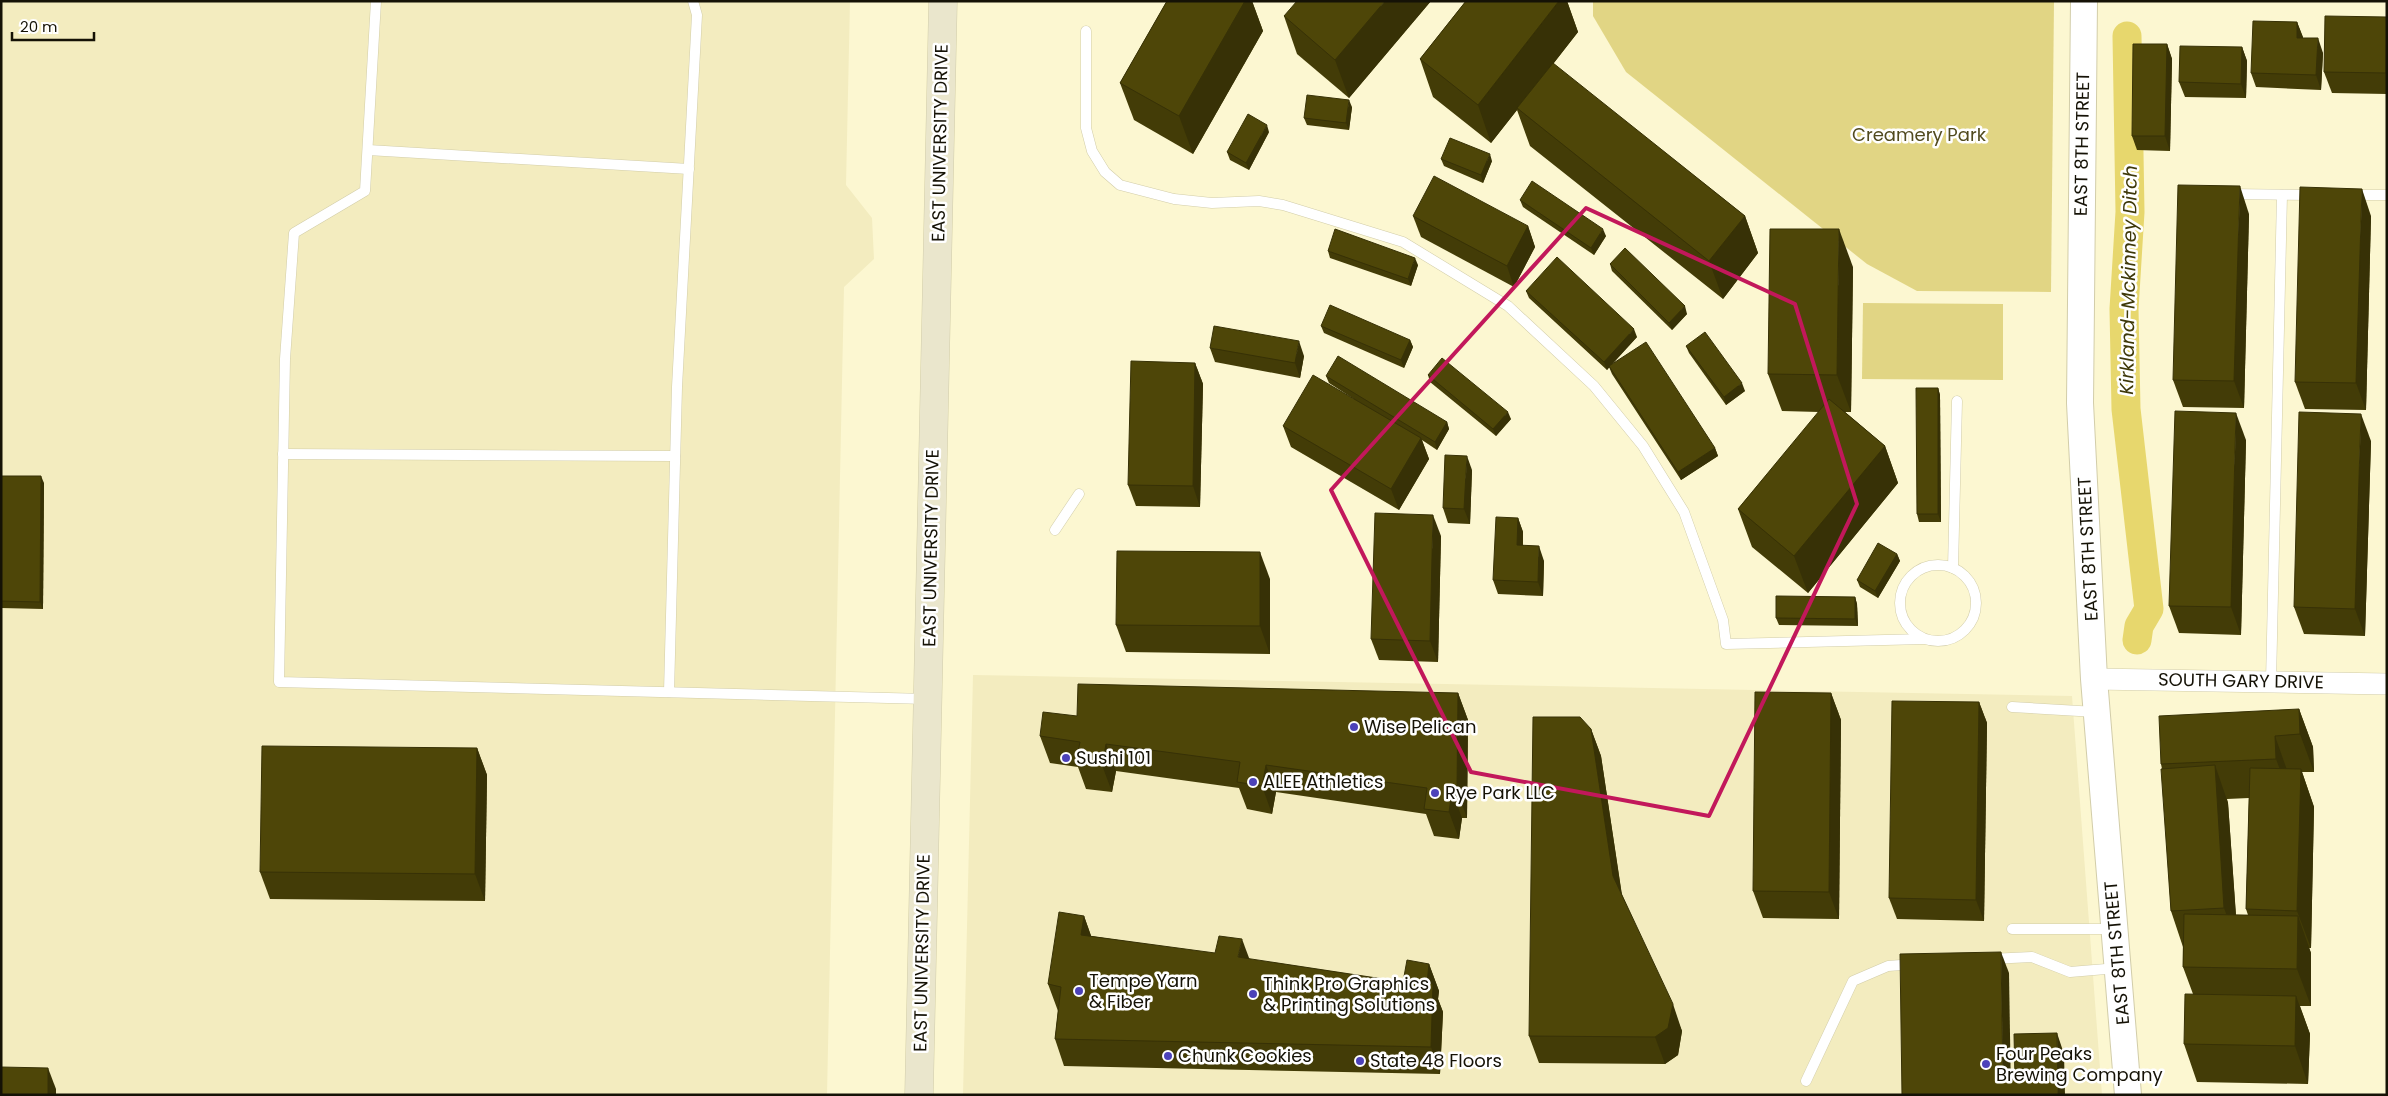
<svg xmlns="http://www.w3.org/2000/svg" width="2388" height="1096" font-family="Poppins,sans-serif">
<rect width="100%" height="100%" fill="#fcf7d1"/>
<!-- built -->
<g fill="#f3ecbf">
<polygon points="1,1 850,1 846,185 872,218 874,259 844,287 827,1095 1,1095"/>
<polygon points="973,675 2072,696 2102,1095 963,1095"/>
</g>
<!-- green -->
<g fill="#e1d584">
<polygon points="1593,1 2054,1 2051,292 1917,291 1867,264 1626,72 1593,16"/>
<polygon points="1863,303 2003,304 2003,380 1862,379"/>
</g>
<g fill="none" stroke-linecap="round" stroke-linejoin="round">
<!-- canal -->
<polyline stroke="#e7d76d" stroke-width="29" points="2127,36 2130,212 2124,309 2126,409 2149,609 2139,626 2137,640"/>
<!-- service casing -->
<g stroke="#d2cda9" stroke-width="11">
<g id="service">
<polyline points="376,1 365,191 294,233 285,359 279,682 927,699"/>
<polyline points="1086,31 1086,128 1092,151 1105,172 1120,185 1174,199 1212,203 1259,201 1283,205 1403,242 1508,306 1594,386 1643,446 1684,512 1723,620 1726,644 1924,639"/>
<polyline points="368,150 689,169"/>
<polyline points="2230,194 2313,195"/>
<polyline points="2350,195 2387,195"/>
<polyline points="283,454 675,456"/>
<polyline points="1055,530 1079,494"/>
<circle cx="1938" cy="603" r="38"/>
<polyline points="1953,568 1957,401"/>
<polyline points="2271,682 2282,195"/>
<polyline points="669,692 677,387 697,15 693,1"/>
<polyline points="2012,707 2096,712"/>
<polyline points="2012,929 2115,929"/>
<polyline points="1990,959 2032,957 2070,972 2118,968"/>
<polyline points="1806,1081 1853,981 1888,966 1914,964"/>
</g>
</g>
<!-- minor casing -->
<g stroke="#d2cda9" stroke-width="22">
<polyline id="minor" points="2094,679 2387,684"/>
</g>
<!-- tertiary casing -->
<g stroke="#d2cda9" stroke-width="28">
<polyline id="tertiary" points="2084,1 2080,403 2094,679 2128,1095"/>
</g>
<!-- secondary casing -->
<g stroke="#d2cda9" stroke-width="29">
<polyline id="secondary" points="919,1095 943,1"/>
</g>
<!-- service -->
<use href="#service" stroke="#fff" stroke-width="10"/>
<!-- minor -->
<use href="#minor" stroke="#fff" stroke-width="21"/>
<!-- tertiary -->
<use href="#tertiary" stroke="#fff" stroke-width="26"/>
<!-- secondary -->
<use href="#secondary" stroke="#eae6cc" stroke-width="28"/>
</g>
<!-- wall -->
<g fill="#433c07" fill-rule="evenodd">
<polygon points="1167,1 1252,1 1263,31 1193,154 1134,120 1120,83"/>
<polygon points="1431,1 1349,98 1297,54 1284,16"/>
<polygon points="1466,1 1567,1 1578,32 1553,64 1745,216 1758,253 1723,299 1530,146 1517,110 1491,143 1433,97 1420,59"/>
<polygon points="2387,17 2387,94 2332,93 2324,72"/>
<polygon points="2297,22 2303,38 2323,53 2321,90 2256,87 2251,73"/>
<polygon points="2167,44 2172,59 2170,151 2137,150 2132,136"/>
<polygon points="2242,47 2247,61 2246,98 2185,97 2179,82"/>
<polygon points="1352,107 1349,130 1307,125 1304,118"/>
<polygon points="1269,132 1249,170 1230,160 1227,152"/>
<polygon points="1441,159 1492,161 1483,183 1444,166"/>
<polygon points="1520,200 1606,236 1594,255 1523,207"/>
<polygon points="2249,214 2244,408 2183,407 2173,380"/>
<polygon points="1413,216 1528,226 1535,247 1514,287 1421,237"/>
<polygon points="2371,216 2366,410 2305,409 2295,382"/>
<polygon points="1328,251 1418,265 1411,286 1330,258"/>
<polygon points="1610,264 1687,314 1672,330 1612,271"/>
<polygon points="1853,267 1851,412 1845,412 1885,446 1898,483 1808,593 1752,547 1738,509 1819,412 1782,411 1768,374"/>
<polygon points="1526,291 1637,337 1611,365 1715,448 1718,456 1681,480 1612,374 1609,367 1607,370 1529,298"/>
<polygon points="1321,326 1410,340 1413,347 1404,368 1324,333"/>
<polygon points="1686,346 1745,391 1726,405 1689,353"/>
<polygon points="1210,348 1304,356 1300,378 1215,362"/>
<polygon points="1195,363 1203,384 1200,507 1136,506 1128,485"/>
<polygon points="1428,375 1511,419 1496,436 1430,382"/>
<polygon points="1326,376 1447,422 1449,429 1437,450 1422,440 1429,459 1399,510 1291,447 1283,426 1354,399 1329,383"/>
<polygon points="1938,388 1940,395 1941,522 1919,522 1917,514"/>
<polygon points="2246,440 2241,635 2179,633 2169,606"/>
<polygon points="2371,441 2365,636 2304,634 2294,607"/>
<polygon points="1472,470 1470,524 1448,523 1443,508"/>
<polygon points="1,476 44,483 43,609 1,608"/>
<polygon points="1518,518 1523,532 1523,545 1544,561 1543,596 1498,594 1493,580"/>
<polygon points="1441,536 1438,662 1379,660 1371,639"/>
<polygon points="1897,554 1900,561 1878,598 1860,587 1857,580"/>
<polygon points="1270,579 1270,654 1126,652 1116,625"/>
<polygon points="1855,597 1857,604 1858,626 1779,625 1776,618"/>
<polygon points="1458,693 1468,720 1467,818 1462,818 1459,839 1434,836 1426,814 1276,792 1272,814 1247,809 1239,788 1116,771 1112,792 1086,789 1078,767 1050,763 1040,736 1077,716"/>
<polygon points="1831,693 1841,720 1839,919 1763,918 1753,891"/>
<polygon points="1979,702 1987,723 1984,921 1897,919 1889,898"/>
<path d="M2299 709 2313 747 2314 772H2302L2314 807 2311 948H2309L2311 953V1006H2300L2310 1034 2308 1084 2197 1082 2184 1044 2193 994 2183 967V947L2171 911 2162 769 2161 764ZM2249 798 2246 909 2248 915H2236L2228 803 2227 799Z"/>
<polygon points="1591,729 1601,756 1622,895 1682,1031 1678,1055 1665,1064 1539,1063 1529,1036"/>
<polygon points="477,748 487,775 485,901 270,899 260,872"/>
<polygon points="1084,916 1091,936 1403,982 1429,964 1439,991 1438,999 1443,1012 1440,1074 1064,1066 1055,1039 1058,1011 1048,984"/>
</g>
<!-- shaded-wall -->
<g fill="#373106">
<polygon points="1245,1 1252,1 1263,31 1193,154 1179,116"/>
<polygon points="1385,1 1431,1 1349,98 1335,60"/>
<polygon points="1559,1 1567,1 1578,32 1518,109 1517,108 1517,110 1491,143 1478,105"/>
<polygon points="2297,22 2303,37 2302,52 2297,38"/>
<polygon points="2318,38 2323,53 2321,90 2316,75"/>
<polygon points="2167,44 2172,59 2170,151 2165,136"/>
<polygon points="2242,47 2247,61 2246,98 2241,84"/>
<polygon points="1349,100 1352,107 1349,130 1346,123"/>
<polygon points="1267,125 1269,132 1249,170 1246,163"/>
<polygon points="1490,154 1492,161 1483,183 1481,175"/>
<polygon points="2240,186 2249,214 2244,408 2234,381"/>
<polygon points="2362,189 2371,216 2366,410 2356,383"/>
<polygon points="1745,216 1758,253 1723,299 1709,261"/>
<polygon points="1528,226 1535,247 1514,287 1507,266"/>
<polygon points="1603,229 1606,236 1594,255 1591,248"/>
<polygon points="1839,229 1853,267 1851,412 1837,375"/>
<polygon points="1415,258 1418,265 1411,286 1408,279"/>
<polygon points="1685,306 1687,314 1672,330 1669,323"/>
<polygon points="1634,329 1637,337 1607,370 1604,362"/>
<polygon points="1410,340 1413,347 1404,368 1401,360"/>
<polygon points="1299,341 1304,356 1300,378 1295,363"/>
<polygon points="1195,363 1203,384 1200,507 1193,486"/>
<polygon points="1742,383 1745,391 1726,405 1724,397"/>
<polygon points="1938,388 1940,395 1941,522 1938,514"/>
<polygon points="1508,412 1511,419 1496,436 1493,429"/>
<polygon points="2236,413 2246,440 2241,635 2231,607"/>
<polygon points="2361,414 2371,441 2365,636 2355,609"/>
<polygon points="1447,422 1449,429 1437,450 1435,442"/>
<polygon points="1421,438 1429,459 1399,510 1391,489"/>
<polygon points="1885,446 1898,483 1808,593 1794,556"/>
<polygon points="1715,448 1718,456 1681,480 1678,472"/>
<polygon points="1467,456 1472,470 1470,524 1464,509"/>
<polygon points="41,476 44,483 43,609 40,602"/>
<polygon points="1433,515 1441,536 1438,662 1430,641"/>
<polygon points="1518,518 1523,532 1522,559 1517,545"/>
<polygon points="1539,546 1544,561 1543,596 1538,582"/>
<polygon points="1260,552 1270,579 1270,654 1260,626"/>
<polygon points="1897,554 1900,561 1878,598 1875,591"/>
<polygon points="1855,597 1857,604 1858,626 1855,619"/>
<polygon points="1458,693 1468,720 1467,818 1457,791"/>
<polygon points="1831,693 1841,720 1839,919 1829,892"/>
<polygon points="1979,702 1987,723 1984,921 1976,900"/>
<polygon points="2299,709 2313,747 2314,772 2300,734"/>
<polygon points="1591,729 1601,756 1623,903 1613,876"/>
<polygon points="2275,736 2288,773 2290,796 2276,759"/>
<polygon points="1106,744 1116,771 1112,792 1102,765"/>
<polygon points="477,748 487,775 485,901 475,874"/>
<polygon points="1266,765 1276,792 1272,814 1262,786"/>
<polygon points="2215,765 2228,803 2238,946 2224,908"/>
<polygon points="2301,769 2314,807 2311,948 2297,911"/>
<polygon points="1452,791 1462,818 1459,839 1449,812"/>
<polygon points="1084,916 1094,944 1081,935"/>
<polygon points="2298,916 2311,953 2311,1006 2297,969"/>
<polygon points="1242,939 1252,966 1238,957"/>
<polygon points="2001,952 2009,973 2011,1095 2003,1079"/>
<polygon points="1429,964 1439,991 1438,999 1443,1012 1440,1074 1431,1047 1427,983"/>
<polygon points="2296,996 2310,1034 2308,1084 2295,1046"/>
<polygon points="1673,1004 1682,1031 1678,1055 1665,1064 1655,1037"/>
<polygon points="2057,1033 2064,1054 2065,1095 2058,1095"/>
<polygon points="48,1068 56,1089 56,1095 48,1095"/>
</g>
<!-- building -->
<g fill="#4e4608" stroke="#373106">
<polygon points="1167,1 1245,1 1179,116 1120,83"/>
<polygon points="1297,1 1385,1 1335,60 1284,16"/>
<polygon points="1466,1 1559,1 1478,105 1420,59"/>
<polygon points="2325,16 2387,17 2386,73 2324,72"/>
<polygon points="2253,21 2297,22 2297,38 2318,38 2316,75 2251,73"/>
<polygon points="2133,44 2167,44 2165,136 2132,136"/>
<polygon points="2180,46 2242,47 2241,84 2179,82"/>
<polygon points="1553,63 1745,216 1709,261 1517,108"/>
<polygon points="1307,95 1349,100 1346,123 1304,118"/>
<polygon points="1248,114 1267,125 1246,163 1227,152"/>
<polygon points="1450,138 1490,154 1481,175 1441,159"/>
<polygon points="1434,176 1528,226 1507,266 1413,216"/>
<polygon points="1532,181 1603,229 1591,248 1520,200"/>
<polygon points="2178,185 2240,186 2234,381 2173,380"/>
<polygon points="2300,187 2362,189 2356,383 2295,382"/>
<polygon points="1335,229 1415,258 1408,279 1328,251"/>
<polygon points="1770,229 1839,229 1837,375 1768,374"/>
<polygon points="1625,248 1685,306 1669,323 1610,264"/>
<polygon points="1557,257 1634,329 1604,362 1526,291"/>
<polygon points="1330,305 1410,340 1401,360 1321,326"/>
<polygon points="1214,326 1299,341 1295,363 1210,348"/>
<polygon points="1705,332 1742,383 1724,397 1686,346"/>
<polygon points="1646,342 1715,448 1678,472 1609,366"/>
<polygon points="1338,356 1447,422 1435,442 1326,376"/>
<polygon points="1442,358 1508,412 1493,429 1428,375"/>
<polygon points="1131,361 1195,363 1193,486 1128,485"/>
<polygon points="1313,375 1421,438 1391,489 1283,426"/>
<polygon points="1916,388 1938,388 1938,514 1917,514"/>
<polygon points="1829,399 1885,446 1794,556 1738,509"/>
<polygon points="2175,411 2236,413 2231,607 2169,606"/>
<polygon points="2299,412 2361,414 2355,609 2294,607"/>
<polygon points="1445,455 1467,456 1464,509 1443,508"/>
<polygon points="1,476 41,476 40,602 1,601"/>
<polygon points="1375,513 1433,515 1430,641 1371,639"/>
<polygon points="1496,517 1518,518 1517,545 1539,546 1538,582 1493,580"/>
<polygon points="1878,543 1897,554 1875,591 1857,580"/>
<polygon points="1117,551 1260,552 1260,626 1116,625"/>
<polygon points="1776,596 1855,597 1855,619 1776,618"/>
<polygon points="1078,684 1458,693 1457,791 1452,791 1449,812 1424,809 1427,788 1266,765 1262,786 1237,782 1240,762 1106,744 1102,765 1076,762 1080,742 1040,736 1043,712 1077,716"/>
<polygon points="1755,692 1831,693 1829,892 1753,891"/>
<polygon points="1892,701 1979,702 1976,900 1889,898"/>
<polygon points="2299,709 2300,734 2275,736 2276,759 2161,764 2159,716"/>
<polygon points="1533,717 1580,717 1591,729 1613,876 1673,1004 1668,1028 1655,1037 1529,1036"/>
<polygon points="262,746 477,748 475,874 260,872"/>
<polygon points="2215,765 2224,908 2171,911 2161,769"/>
<polygon points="2250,768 2301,769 2297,911 2246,909"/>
<polygon points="1059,912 1084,916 1081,935 1215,953 1219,936 1242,939 1238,957 1403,982 1407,960 1429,964 1427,983 1433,984 1431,1047 1055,1039 1061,987 1048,984"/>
<polygon points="2184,914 2298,916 2297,969 2183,967"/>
<polygon points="2001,952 2003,1079 2015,1079 2014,1034 2057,1033 2058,1095 1902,1095 1900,954"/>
<polygon points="2185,994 2296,996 2295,1046 2184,1044"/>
<polygon points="1,1067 48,1068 48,1095 1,1095"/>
</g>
<!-- marked area -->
<path fill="none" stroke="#c2185b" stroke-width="4" stroke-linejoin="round" d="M1586 208 1795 304 1857 504 1709 816 1471 772 1331 490Z"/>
<!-- markers -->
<g fill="#4c42b9" stroke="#fff" stroke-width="2">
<circle cx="1354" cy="727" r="5"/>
<circle cx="1066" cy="758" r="5"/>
<circle cx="1253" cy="782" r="5"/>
<circle cx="1435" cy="793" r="5"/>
<circle cx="1079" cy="991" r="5"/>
<circle cx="1253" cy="994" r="5"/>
<circle cx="1168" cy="1056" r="5"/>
<circle cx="1360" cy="1061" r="5"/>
<circle cx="1986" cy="1064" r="5"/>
</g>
<g text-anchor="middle" stroke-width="5" stroke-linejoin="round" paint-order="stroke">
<!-- park labels -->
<g font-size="18" fill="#514a1e" stroke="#fff">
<text x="1919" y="141">Creamery Park</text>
</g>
<!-- street labels -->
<g font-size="18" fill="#151206" stroke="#fff">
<text transform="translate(940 143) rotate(-89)" y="6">EAST UNIVERSITY DRIVE</text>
<text transform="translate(2082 144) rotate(-89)" y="6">EAST 8TH STREET</text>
<text transform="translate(931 548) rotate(-89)" y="6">EAST UNIVERSITY DRIVE</text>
<text transform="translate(2088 549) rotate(-93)" y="6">EAST 8TH STREET</text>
<text transform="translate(2241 681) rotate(1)" y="6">SOUTH GARY DRIVE</text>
<text transform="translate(922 953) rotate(-89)" y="6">EAST UNIVERSITY DRIVE</text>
<text transform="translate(2117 953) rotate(-95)" y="6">EAST 8TH STREET</text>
</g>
<!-- poi labels -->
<g font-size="18" fill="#151206" stroke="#fff" text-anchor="start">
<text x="1364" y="733">Wise Pelican</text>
<text x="1076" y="764">Sushi 101</text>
<text x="1263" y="788">ALEE Athletics</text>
<text x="1445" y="799">Rye Park LLC</text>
<text x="1089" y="987">Tempe Yarn<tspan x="1089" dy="21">&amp; Fiber</tspan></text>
<text x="1263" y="990">Think Pro Graphics<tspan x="1263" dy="21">&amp; Printing Solutions</tspan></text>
<text x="1996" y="1060">Four Peaks<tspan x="1996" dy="21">Brewing Company</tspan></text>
<text x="1178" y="1062">Chunk Cookies</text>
<text x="1370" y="1067">State 48 Floors</text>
</g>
<!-- water labels -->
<g font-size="19" font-style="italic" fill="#3e3809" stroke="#fff">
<text transform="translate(2128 280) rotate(-89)" y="7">Kirkland-Mckinney Ditch</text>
</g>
</g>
<!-- border -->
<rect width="2388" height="1096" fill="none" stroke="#151206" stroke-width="5"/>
<!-- scale -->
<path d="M12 32v8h82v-8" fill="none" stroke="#151206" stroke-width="2.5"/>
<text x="20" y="32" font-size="15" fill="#151206" stroke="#ffffff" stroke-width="4" paint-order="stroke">20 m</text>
</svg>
